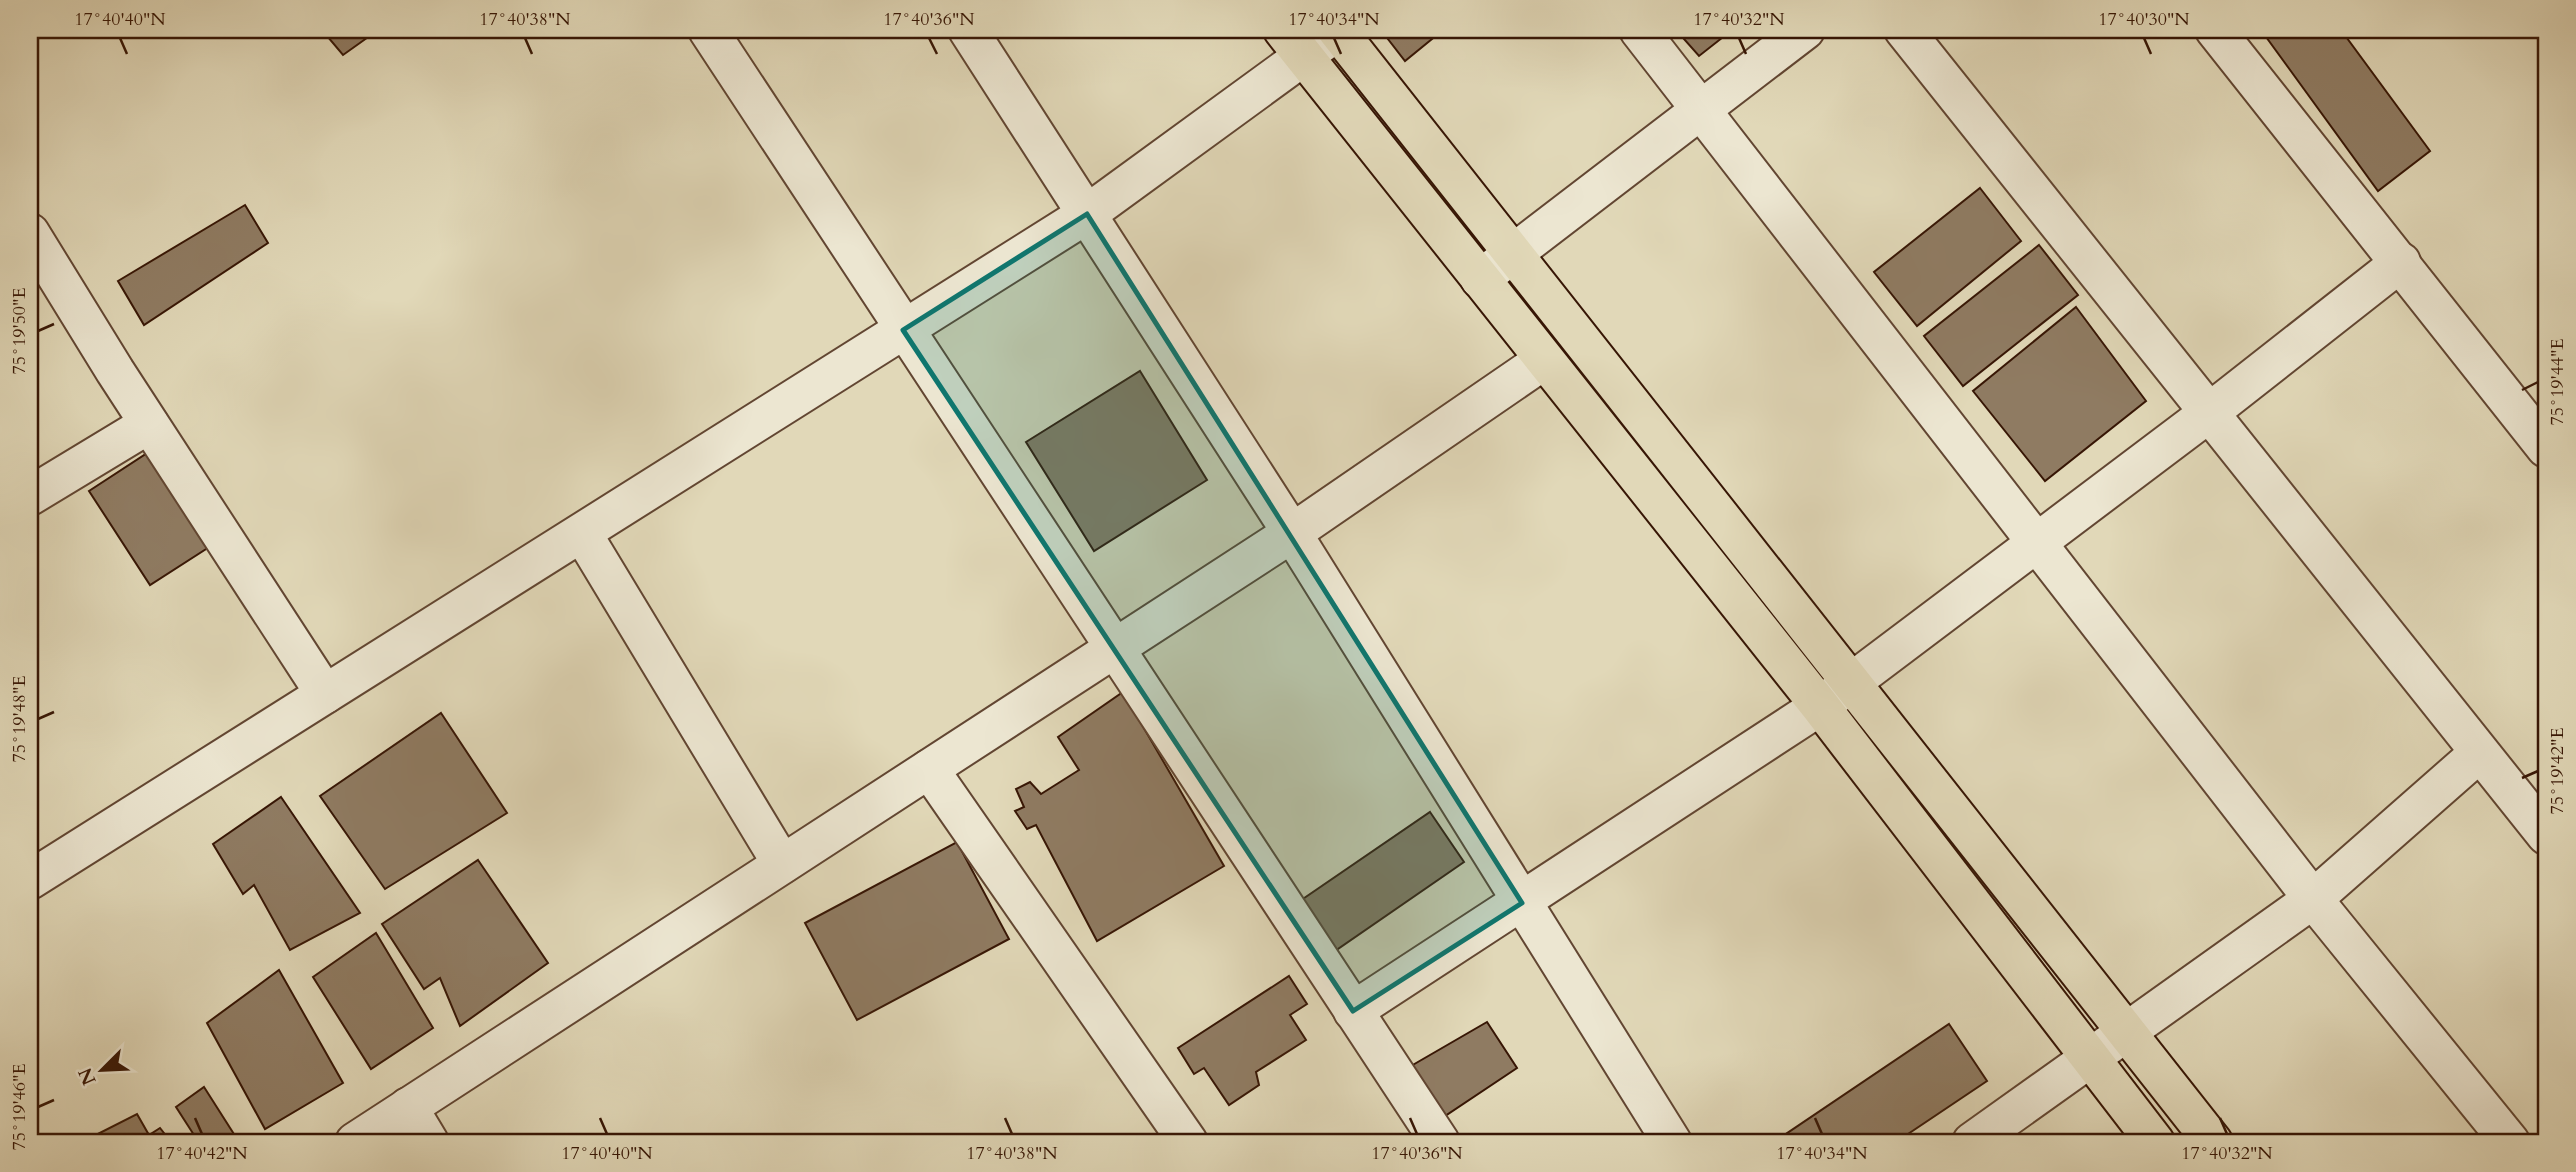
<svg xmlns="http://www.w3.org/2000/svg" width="2576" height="1172" font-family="Cardo,serif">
<rect width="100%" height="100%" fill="#e1d8b8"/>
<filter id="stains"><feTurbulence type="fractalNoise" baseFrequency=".00286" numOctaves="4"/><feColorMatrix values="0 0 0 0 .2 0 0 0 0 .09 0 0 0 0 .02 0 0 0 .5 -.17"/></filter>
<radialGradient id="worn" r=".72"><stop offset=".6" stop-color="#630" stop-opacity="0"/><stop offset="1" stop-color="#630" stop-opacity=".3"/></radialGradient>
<!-- building -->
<g fill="#8f7b62" stroke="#371605" stroke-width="2">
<polygon points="322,30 378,30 343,55"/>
<polygon points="1381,30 1443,30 1405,61"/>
<polygon points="1676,30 1732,30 1699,56"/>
<polygon points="2261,30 2341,30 2430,151 2378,191"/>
<polygon points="1980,188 2021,241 1917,326 1874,272"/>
<polygon points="245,205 268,243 144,325 118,281"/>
<polygon points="2039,245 2078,295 1963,386 1924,336"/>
<polygon points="2076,307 2146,401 2045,481 1973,391"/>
<polygon points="1140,371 1207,480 1094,551 1026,442"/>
<polygon points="155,448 217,542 150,585 89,491"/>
<polygon points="1123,692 1224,866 1097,941 1036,825 1027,829 1015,811 1024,807 1016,789 1030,782 1041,794 1079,770 1058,737"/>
<polygon points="441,713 507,813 385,889 320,796"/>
<polygon points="281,797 360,913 290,950 254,885 243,894 213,844"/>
<polygon points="1430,812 1464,862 1332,953 1297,903"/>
<polygon points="957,842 1009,939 857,1020 805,923"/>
<polygon points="478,860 548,963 460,1026 440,978 424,989 382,924"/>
<polygon points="376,933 433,1028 371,1069 313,977"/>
<polygon points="279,970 343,1083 265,1129 207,1023"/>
<polygon points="1289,976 1307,1004 1290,1015 1306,1040 1256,1072 1259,1085 1229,1105 1204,1068 1194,1074 1178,1048"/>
<polygon points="1487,1022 1517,1068 1445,1116 1411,1066"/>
<polygon points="1949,1024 1987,1081 1896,1142 1774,1142"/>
<polygon points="204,1087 239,1142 178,1142 194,1135 176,1107"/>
<polygon points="137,1114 149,1135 160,1128 171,1142 82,1142"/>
<polygon points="1651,1129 1659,1142 1631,1142"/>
</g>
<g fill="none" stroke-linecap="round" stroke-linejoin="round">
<!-- minor casing -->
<g stroke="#624632" stroke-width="42">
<g id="minor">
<polyline points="708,30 1440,1142"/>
<polyline points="968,30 1292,533 1672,1142"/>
<polyline points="1639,30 2313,899 2510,1142"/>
<polyline points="1904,30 2546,835"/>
<polyline points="2215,30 2546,448"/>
<polyline points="30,233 115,371 325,694"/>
<polyline points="1480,279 1805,30"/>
<polyline points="30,496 149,424"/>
<polyline points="582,533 782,864"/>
<polyline points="929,769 1188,1142"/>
<polyline points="30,880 1087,214 1338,31"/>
<polyline points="1353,1011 1820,706 2210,412 2401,262"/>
<polyline points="408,1107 429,1142"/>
<polyline points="355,1142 1292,533 1544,360"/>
<polyline points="1972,1142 2313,899 2479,753"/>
</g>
</g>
<!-- major casing -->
<g stroke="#371605" stroke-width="42">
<g id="major">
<polyline points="1283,30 1820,706 2155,1142"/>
<polyline points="1337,30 2213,1142"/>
</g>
</g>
<!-- minor -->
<use href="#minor" stroke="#ece6d1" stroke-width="38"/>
<!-- major -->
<use href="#major" stroke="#e1d8b8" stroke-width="38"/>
</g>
<!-- marked area -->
<path fill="#0f766e" fill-opacity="0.2" stroke="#0f766e" stroke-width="5" stroke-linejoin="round" d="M1087 214 1522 903 1353 1011 903 330Z"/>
<!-- ticks -->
<path fill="none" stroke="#371605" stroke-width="2.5" d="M120 38 127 54M525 38 532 54M929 38 937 54M1334 38 1341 54M1739 38 1746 54M2144 38 2151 54M38 331 54 324M2522 390 2538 382M38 719 54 712M2522 778 2538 771M38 1107 54 1100M195 1118 202 1134M600 1118 607 1134M1005 1118 1012 1134M1410 1118 1417 1134M1815 1118 1822 1134M2220 1118 2227 1134"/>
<!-- margin -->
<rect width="2576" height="1172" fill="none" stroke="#e1d8b8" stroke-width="77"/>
<!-- north arrow -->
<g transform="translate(102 1070) rotate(246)" stroke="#ece6d1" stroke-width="5" paint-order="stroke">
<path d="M0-5L12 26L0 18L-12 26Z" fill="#371605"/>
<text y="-10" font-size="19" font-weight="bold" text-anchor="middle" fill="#371605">N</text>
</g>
<rect x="38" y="38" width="2500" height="1096" fill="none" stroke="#371605" stroke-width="2.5"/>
<g font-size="18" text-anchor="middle" fill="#371605">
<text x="120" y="25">17°40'40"N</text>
<text x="525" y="25">17°40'38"N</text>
<text x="929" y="25">17°40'36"N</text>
<text x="1334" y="25">17°40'34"N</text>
<text x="1739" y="25">17°40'32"N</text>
<text x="2144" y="25">17°40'30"N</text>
<text transform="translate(19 331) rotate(-90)" y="6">75°19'50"E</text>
<text transform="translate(2557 382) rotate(-90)" y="6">75°19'44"E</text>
<text transform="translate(19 719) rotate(-90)" y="6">75°19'48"E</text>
<text transform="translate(2557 771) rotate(-90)" y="6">75°19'42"E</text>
<text transform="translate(19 1107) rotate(-90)" y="6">75°19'46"E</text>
<text x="202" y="1159">17°40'42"N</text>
<text x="607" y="1159">17°40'40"N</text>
<text x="1012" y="1159">17°40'38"N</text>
<text x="1417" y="1159">17°40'36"N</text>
<text x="1822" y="1159">17°40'34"N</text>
<text x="2227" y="1159">17°40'32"N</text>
</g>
<rect width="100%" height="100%" filter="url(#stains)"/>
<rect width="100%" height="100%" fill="url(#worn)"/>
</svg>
